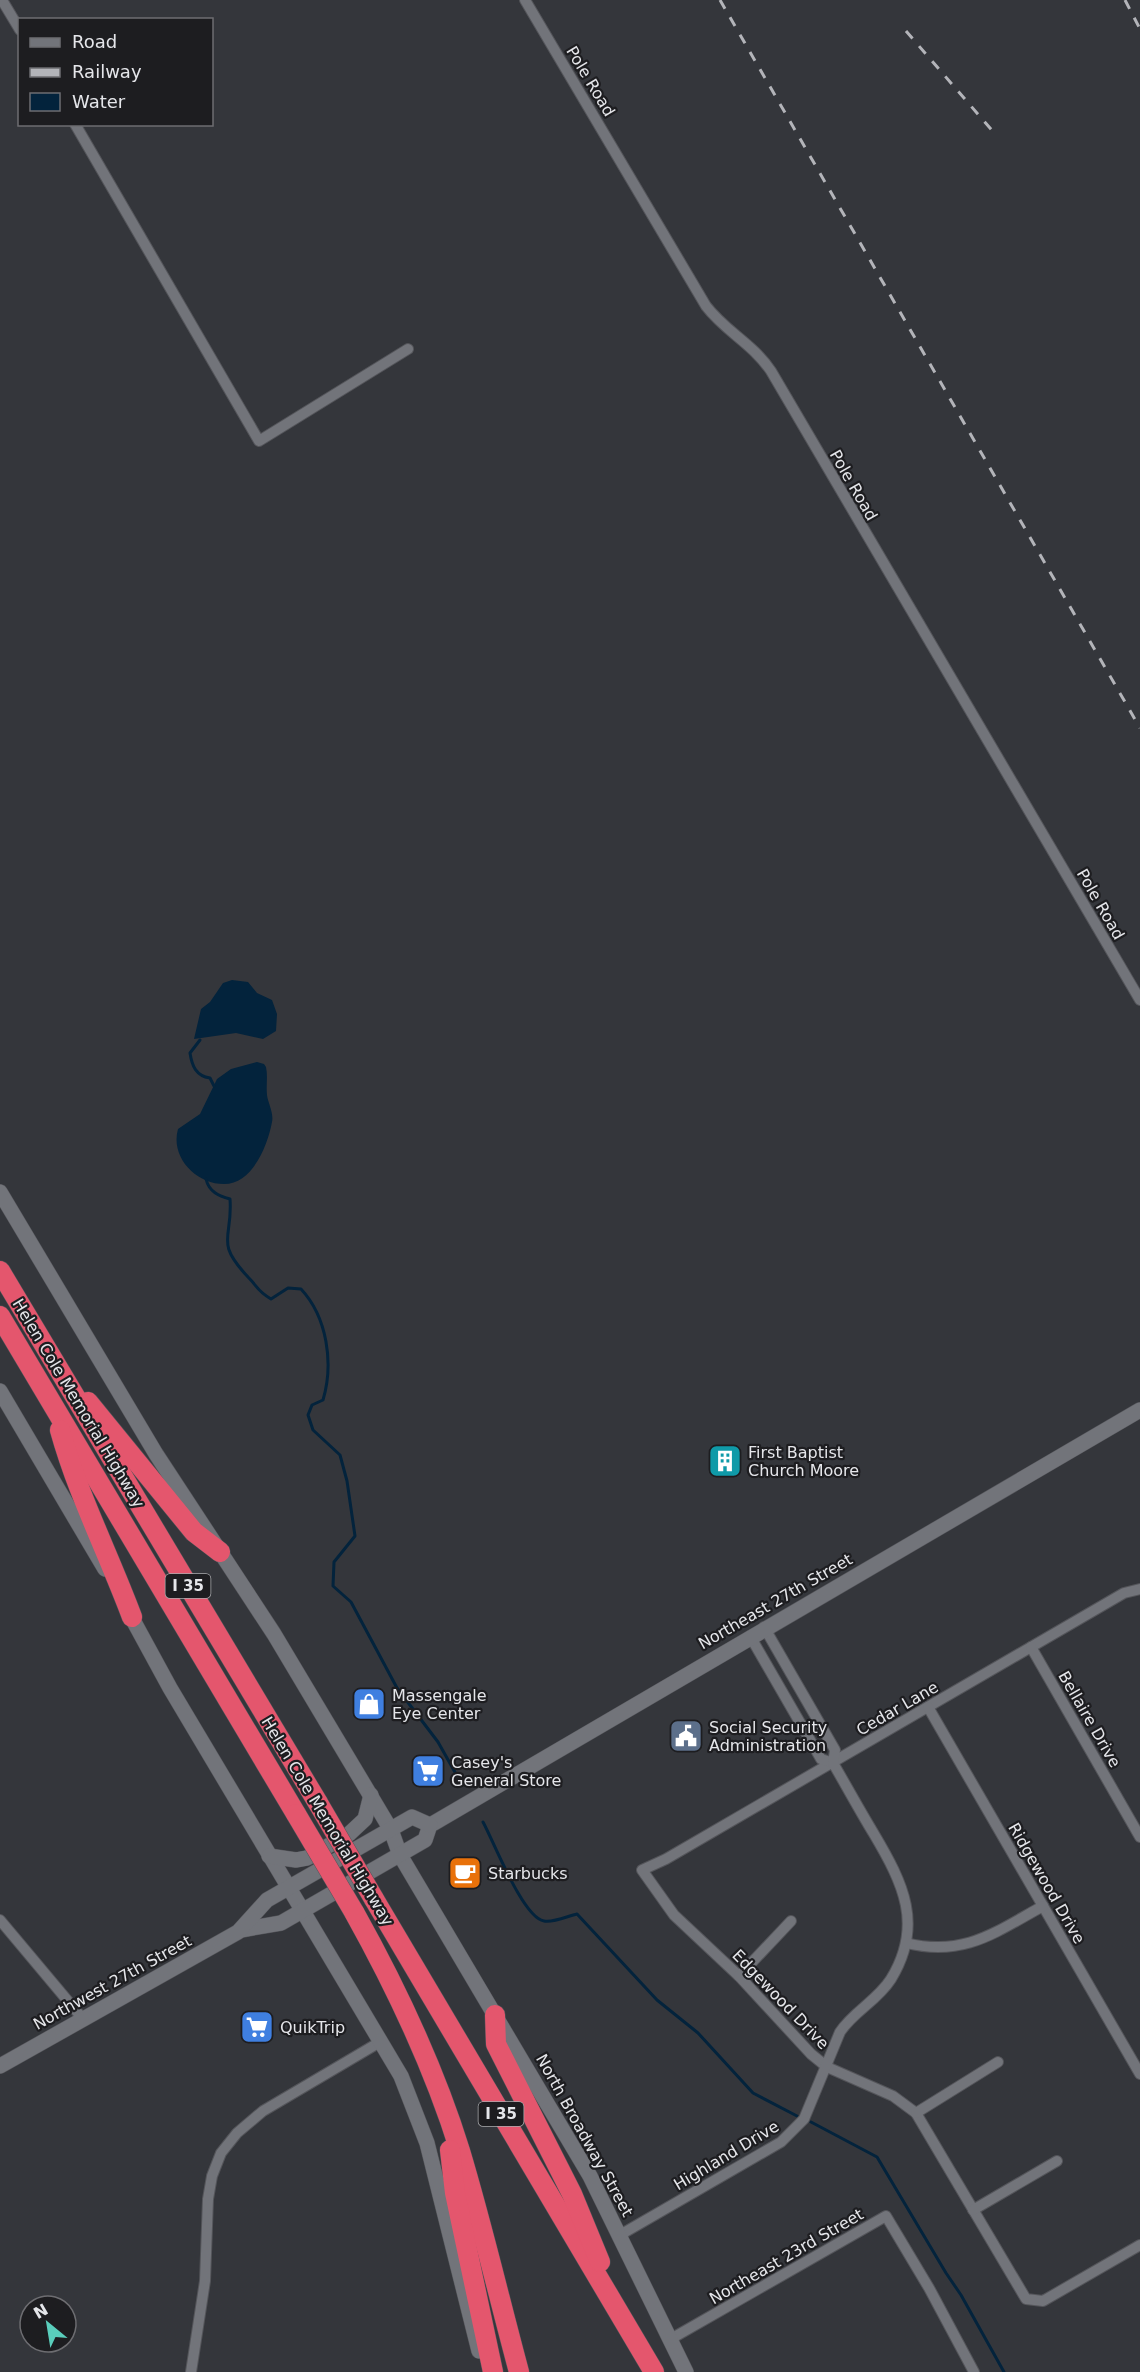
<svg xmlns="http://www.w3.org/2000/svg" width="1140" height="2372" font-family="'DejaVu Sans',sans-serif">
<rect width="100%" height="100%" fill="#34363b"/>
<!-- water -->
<g fill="#03233c">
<polygon points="232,980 248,982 257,993 272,1000 277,1014 276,1031 263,1039 236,1033 194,1039 201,1009 210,1002 223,983"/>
<path d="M257 1062 264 1064 266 1067C268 1076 266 1085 267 1095 268 1103 274 1113 272 1122 268 1144 253 1184 224 1184 196 1184 170 1157 178 1129L200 1114 217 1079 231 1069Z"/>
</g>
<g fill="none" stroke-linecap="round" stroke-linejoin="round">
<!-- stream -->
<g stroke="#03233c" stroke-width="3">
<path d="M200 1040 190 1053C192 1066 196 1076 210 1078L214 1086"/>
<path d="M206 1179C209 1192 219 1196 230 1199 233 1239 214 1241 248 1277 258 1287 257 1291 271 1299L288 1288 301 1289C327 1317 334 1363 323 1400L312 1405 308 1415 313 1430 340 1455 347 1481 355 1536 334 1562 333 1586 351 1602 397 1688 438 1742 456 1774"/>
<path d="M483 1822C494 1842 523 1918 544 1921 553 1923 568 1916 577 1914L657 2000 698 2033 753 2093 797 2116"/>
<polyline points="811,2122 877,2157 946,2273 961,2295 1004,2372"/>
</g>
<!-- street casing -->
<g stroke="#54555a" stroke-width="12">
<g id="street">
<polyline points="2,0 20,30"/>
<path d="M525 0 706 306C726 332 752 343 771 371L1140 1000"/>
<polyline points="75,124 259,441 408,349"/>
<polyline points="1140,1589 1124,1593 666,1859 642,1870 674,1915 739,1976 811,2054 827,2067 893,2096 916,2113 1026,2299 1043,2301 1140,2245"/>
<polyline points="750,1636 821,1759 833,1763"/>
<polyline points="1031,1647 1140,1837"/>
<polyline points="928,1707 1140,2074"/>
<polyline points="0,1920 83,2019"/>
<path d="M906 1943C964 1957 994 1933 1043 1906"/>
<polyline points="739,1976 791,1921"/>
<polyline points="916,2113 998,2062"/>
<polyline points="973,2210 1057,2161"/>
<path d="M620 2235 781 2142 804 2119 840 2032C854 2011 877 2001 891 1979 924 1925 903 1883 874 1834 860 1811 847 1787 833 1763L835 1750 764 1627"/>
<polyline points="669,2340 886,2216 929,2288 974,2372"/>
<polyline points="191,2372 205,2281 208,2199 212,2176 221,2153 237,2133 263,2111 380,2042"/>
</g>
</g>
<!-- secondary casing -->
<g stroke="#54555a" stroke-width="16">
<g id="secondary">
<polyline points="0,1192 156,1454 274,1634 391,1830 400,1855 590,2176 686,2372"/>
<polyline points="0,1391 105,1569"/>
<polyline points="127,1609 170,1688 401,2076 427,2143 479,2351"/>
<polyline points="269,1856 296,1860 307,1858 349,1834 365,1819 371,1795"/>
<polyline points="241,1930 281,1923 425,1840 430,1825 434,1823 1140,1410"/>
<polyline points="0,2066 238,1932 267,1900 412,1817 430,1825"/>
</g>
</g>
<!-- highway casing -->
<g stroke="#54555a" stroke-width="21">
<g id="highway">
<polyline points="0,1271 318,1803"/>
<polyline points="0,1316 296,1814"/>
<polyline points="88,1402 194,1532 220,1552"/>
<path d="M60 1430C78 1495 109 1555 132 1617"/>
<polyline points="374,1899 654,2372"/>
<path d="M354 1912C397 1989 434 2067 460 2151 482 2224 499 2298 519 2372"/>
<polyline points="495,2015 496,2044 572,2194 600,2262"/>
<polyline points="450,2150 455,2193 493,2372"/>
</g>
</g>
<!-- street -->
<use href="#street" stroke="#72747a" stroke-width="10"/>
<!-- secondary -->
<use href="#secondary" stroke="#72747a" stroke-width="15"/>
<!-- highway -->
<use href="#highway" stroke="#e4566d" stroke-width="20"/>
<!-- rail -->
<g stroke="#b3b4b9" stroke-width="3" stroke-dasharray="10 10" stroke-linecap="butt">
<polyline points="720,0 1140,728"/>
<polyline points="1125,0 1140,29"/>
<polyline points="906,31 996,135"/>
</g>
<!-- highway-bridge casing -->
<g stroke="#54555a" stroke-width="21" stroke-linecap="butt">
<g id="highway-bridge">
<polyline points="318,1803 374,1899"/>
<polyline points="296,1814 354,1912"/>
</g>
</g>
<!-- highway-bridge -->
<use href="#highway-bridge" stroke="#e4566d" stroke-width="20"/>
</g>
<!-- icons -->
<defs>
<g id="building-square" transform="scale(1.725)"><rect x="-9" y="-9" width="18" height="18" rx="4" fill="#0f9aa8" stroke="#1d1d20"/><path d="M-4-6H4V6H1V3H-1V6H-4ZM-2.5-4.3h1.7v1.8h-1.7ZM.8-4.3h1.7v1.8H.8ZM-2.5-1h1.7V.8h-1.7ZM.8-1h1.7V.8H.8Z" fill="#fff"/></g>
<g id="shop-square" transform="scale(1.725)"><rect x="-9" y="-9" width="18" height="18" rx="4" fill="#3f7fe0" stroke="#1d1d20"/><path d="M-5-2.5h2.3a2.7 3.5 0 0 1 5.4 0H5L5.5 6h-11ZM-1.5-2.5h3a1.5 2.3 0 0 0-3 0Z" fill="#fff"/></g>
<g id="civic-square" transform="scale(1.725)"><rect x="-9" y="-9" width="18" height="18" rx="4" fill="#5c6f8a" stroke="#1d1d20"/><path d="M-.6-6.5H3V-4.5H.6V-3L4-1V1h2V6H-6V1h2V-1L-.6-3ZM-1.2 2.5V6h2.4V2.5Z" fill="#fff"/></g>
<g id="supermarket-square" transform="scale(1.725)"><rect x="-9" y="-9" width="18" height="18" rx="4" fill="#3f7fe0" stroke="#1d1d20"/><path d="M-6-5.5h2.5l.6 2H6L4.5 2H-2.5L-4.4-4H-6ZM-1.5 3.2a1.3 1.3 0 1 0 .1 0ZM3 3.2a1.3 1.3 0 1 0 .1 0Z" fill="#fff"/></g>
<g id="cafe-square" transform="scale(1.725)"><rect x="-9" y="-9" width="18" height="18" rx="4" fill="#e8710a" stroke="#1d1d20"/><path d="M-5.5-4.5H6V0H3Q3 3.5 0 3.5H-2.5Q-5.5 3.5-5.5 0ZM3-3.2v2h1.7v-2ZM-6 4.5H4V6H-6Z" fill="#fff"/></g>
</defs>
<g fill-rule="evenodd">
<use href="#building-square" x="725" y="1461"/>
<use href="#shop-square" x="369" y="1704"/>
<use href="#civic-square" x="686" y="1736"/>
<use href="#supermarket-square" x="428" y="1771"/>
<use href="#cafe-square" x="465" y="1873"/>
<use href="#supermarket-square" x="257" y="2027"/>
</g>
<g text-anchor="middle" stroke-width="4.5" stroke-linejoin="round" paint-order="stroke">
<!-- shield labels -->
<g fill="#1d1d20" stroke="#a9aaad" stroke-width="1.5">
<rect x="165.5" y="1574" width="45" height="24" rx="4.5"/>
<rect x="478.5" y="2102" width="45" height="24" rx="4.5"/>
</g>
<g font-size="15" font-weight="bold" fill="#e5e6ea">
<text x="188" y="1591">I 35</text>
<text x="501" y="2119">I 35</text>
</g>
<!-- street labels -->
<g font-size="16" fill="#e5e6ea" stroke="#1d1d20">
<text transform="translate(591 81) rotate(59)" y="6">Pole Road</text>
<text transform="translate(854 485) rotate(60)" y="6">Pole Road</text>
<text transform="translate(1101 904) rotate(60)" y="6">Pole Road</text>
<text transform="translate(79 1403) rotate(59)" y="6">Helen Cole Memorial Highway</text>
<text transform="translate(775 1601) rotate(-30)" y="6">Northeast 27th Street</text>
<text transform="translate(897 1708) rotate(-30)" y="6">Cedar Lane</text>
<text transform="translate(1090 1719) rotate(60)" y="6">Bellaire Drive</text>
<text transform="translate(328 1821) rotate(59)" y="6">Helen Cole Memorial Highway</text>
<text transform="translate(1047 1883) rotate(60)" y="6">Ridgewood Drive</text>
<text transform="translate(112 1982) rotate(-29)" y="6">Northwest 27th Street</text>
<text transform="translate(781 1999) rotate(46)" y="6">Edgewood Drive</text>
<text transform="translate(585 2135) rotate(61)" y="6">North Broadway Street</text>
<text transform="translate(726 2155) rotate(-31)" y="6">Highland Drive</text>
<text transform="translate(786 2256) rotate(-30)" y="6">Northeast 23rd Street</text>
</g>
<!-- poi labels -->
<g font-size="16" fill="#e5e6ea" stroke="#1d1d20" text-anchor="start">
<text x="748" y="1458">First Baptist<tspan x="748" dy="18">Church Moore</tspan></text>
<text x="392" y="1701">Massengale<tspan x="392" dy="18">Eye Center</tspan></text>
<text x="709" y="1733">Social Security<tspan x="709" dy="18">Administration</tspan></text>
<text x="451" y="1768">Casey's<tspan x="451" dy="18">General Store</tspan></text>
<text x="488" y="1879">Starbucks</text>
<text x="280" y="2033">QuikTrip</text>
</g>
</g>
<!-- legend -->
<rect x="18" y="18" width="195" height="108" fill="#1d1d20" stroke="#6d6d71" stroke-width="1.5"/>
<rect x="30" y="38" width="30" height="9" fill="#72747a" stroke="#6d6d71" stroke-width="1.5"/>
<text x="72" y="48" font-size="18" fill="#e5e6ea">Road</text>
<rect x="30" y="68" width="30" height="9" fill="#b3b4b9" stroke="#6d6d71" stroke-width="1.5"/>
<text x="72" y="78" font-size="18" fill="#e5e6ea">Railway</text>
<rect x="30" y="93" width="30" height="18" fill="#03233c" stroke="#6d6d71" stroke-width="1.5"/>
<text x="72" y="108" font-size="18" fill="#e5e6ea">Water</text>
<!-- north arrow -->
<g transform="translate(48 2324) rotate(330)"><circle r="28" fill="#1d1d20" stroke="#6d6d71" stroke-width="1.5"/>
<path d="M0-4.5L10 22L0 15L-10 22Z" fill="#5acebc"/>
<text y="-9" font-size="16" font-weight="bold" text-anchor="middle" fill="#e5e6ea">N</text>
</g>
</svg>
